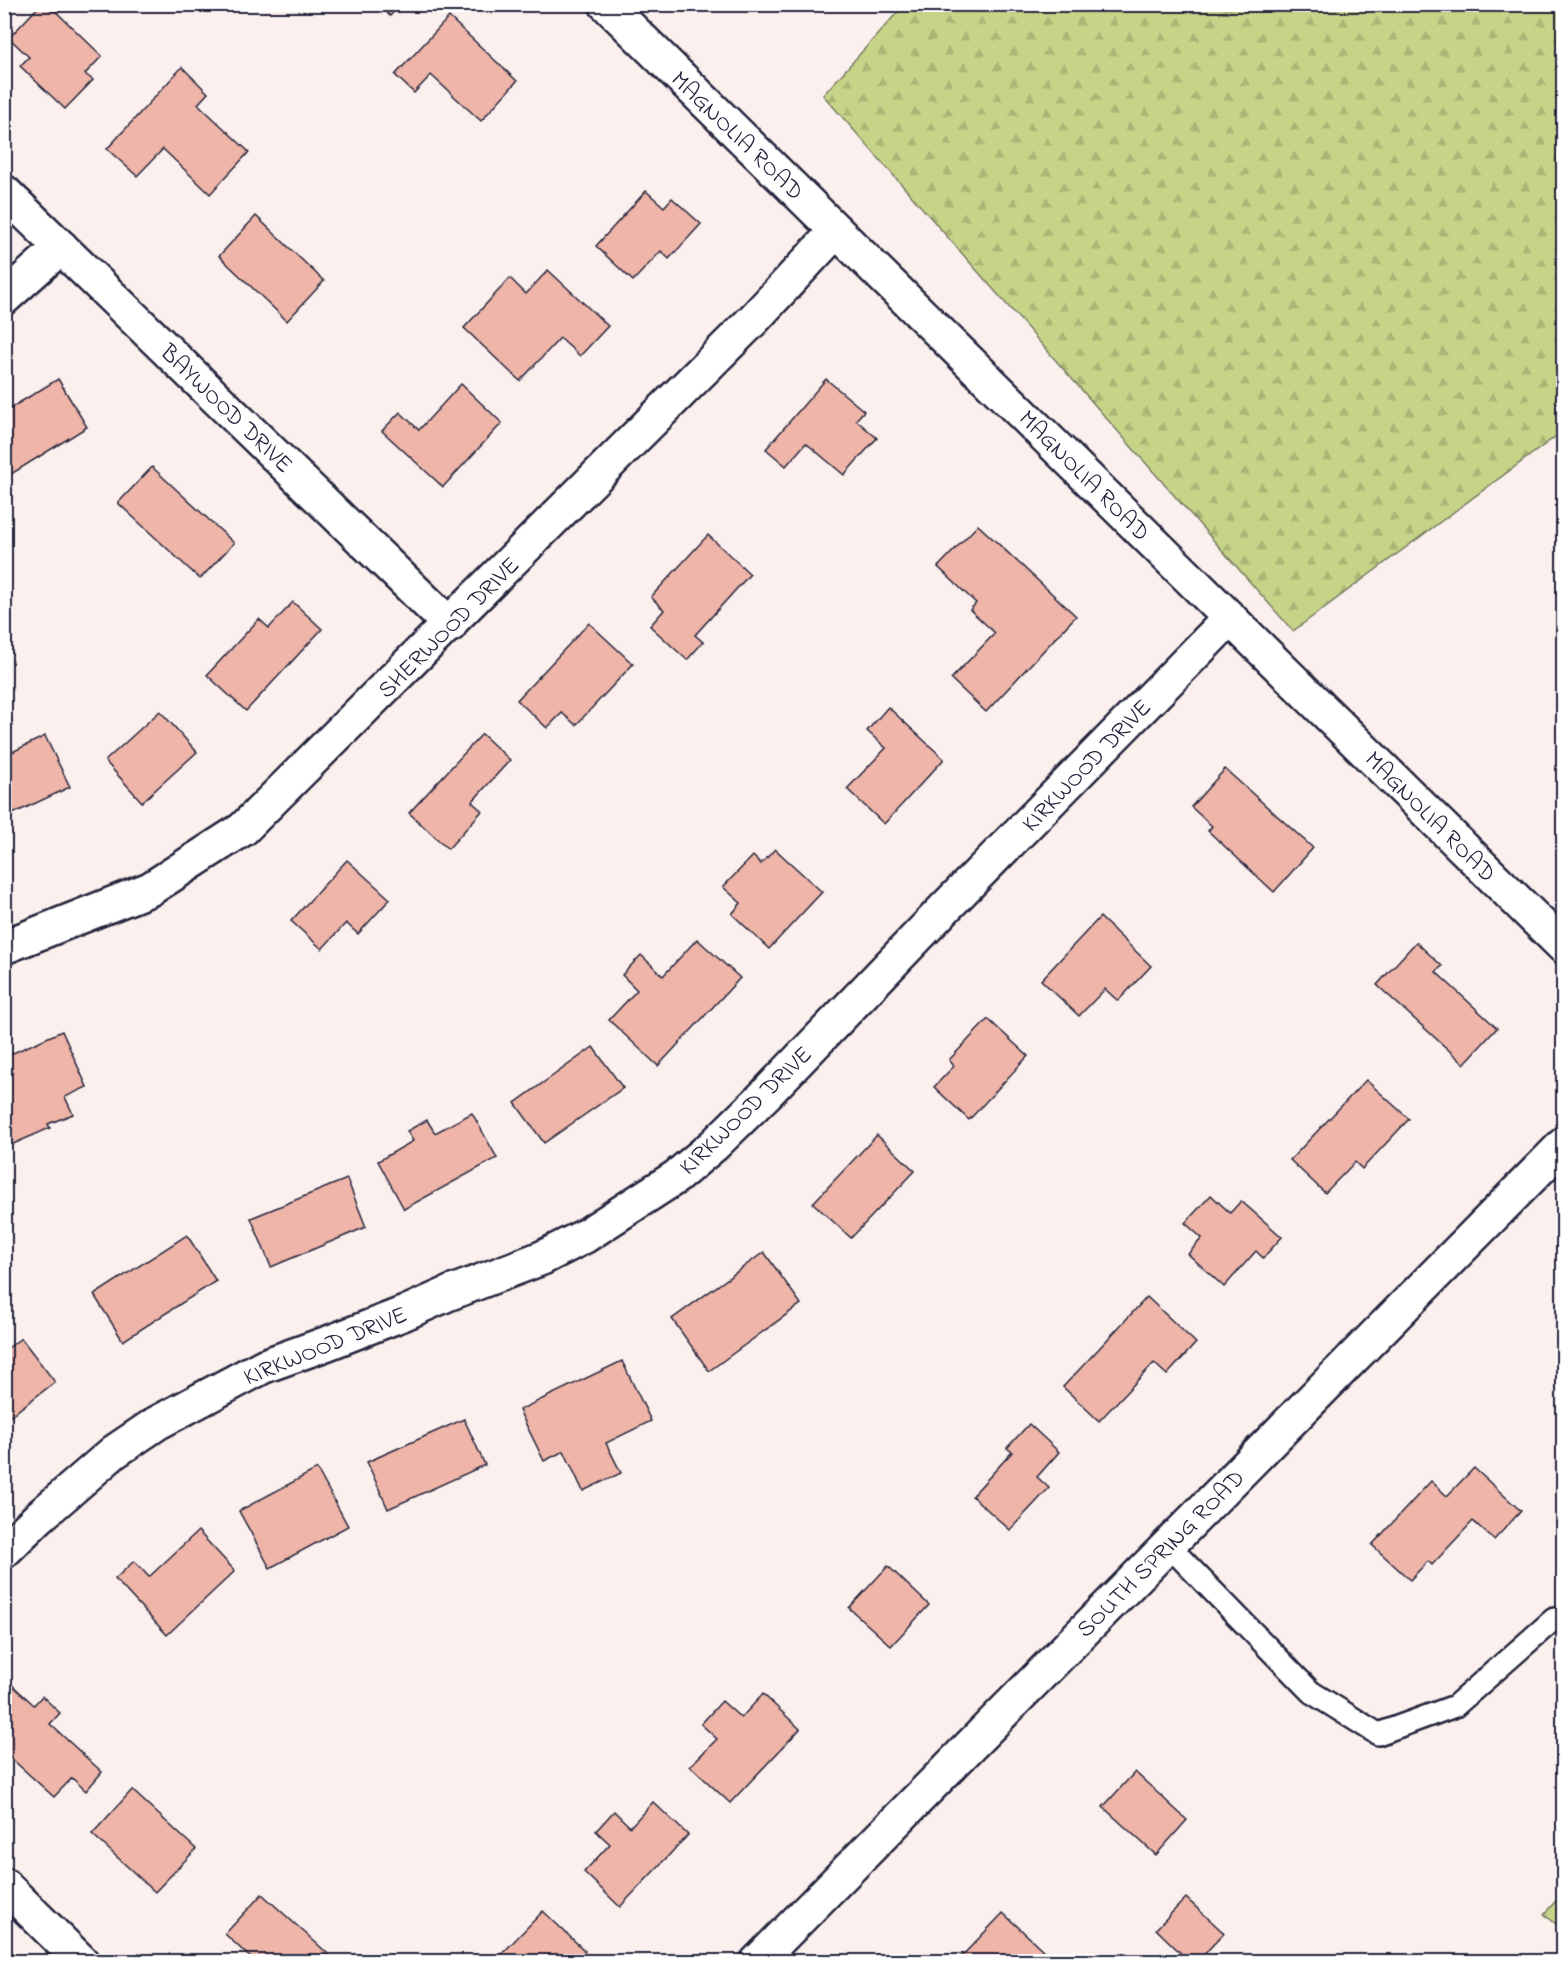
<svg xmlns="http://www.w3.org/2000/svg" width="1568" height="1966" font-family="'Indie Flower',sans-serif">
<defs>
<pattern id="forest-firs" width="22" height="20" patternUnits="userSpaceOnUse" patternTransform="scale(1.5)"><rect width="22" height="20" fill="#c7d488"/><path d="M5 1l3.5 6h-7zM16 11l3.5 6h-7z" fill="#abb676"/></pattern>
</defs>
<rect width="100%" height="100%" fill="#fcf0ee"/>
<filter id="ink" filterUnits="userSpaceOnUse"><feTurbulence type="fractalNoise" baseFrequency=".0167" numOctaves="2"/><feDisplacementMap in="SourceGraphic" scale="12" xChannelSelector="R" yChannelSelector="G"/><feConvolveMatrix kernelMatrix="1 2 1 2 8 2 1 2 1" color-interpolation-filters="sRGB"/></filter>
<g filter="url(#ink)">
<!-- forest -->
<g fill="url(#forest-firs)" stroke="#747b62" stroke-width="1.5">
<polygon points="904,5 1563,5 1563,431 1293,631 823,95"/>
<polygon points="1563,1893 1563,1930 1544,1914"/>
</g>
<!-- building -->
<g fill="#eeb5a8" stroke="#22223b" stroke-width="1.5">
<polygon points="41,4 48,4 102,56 85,74 93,80 65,109 20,66 29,57 9,38"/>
<polygon points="378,4 401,4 390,16"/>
<polygon points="449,17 517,81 481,121 431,75 414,93 395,75"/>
<polygon points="182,67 208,93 198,104 249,152 210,194 163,149 137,176 107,149"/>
<polygon points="646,191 664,207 672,198 701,224 669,259 661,251 633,281 596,246"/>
<polygon points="256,216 324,281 287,321 219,256"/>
<polygon points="548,270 608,326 580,356 560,338 520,381 464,328 510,278 526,294"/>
<polygon points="58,379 87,427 8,476 4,470 4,412"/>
<polygon points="826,379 864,411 856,420 877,438 844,475 806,443 786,466 766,449"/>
<polygon points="461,384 502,423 443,487 382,431 400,412 419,430"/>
<polygon points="152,467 234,543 200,579 118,503"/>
<polygon points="978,525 1076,616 986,712 951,679 995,633 970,610 976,603 938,567"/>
<polygon points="708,535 750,574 695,635 703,642 687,660 650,626 664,610 651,597"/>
<polygon points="293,602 322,629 246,711 207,675 259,619 269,628"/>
<polygon points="589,623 633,664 576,725 562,713 547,728 517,700"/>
<polygon points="888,707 944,759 884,824 847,789 886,748 867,731"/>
<polygon points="160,711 197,752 142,802 105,761"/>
<polygon points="482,734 510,760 472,802 482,811 448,849 409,813"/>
<polygon points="45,736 70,787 4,818 4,756"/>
<polygon points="1225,769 1313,848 1274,892 1208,831 1212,826 1191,807"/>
<polygon points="775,849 822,892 769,949 732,914 741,903 723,887 753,856 761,864"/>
<polygon points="347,860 390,899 358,934 346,923 322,949 291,921"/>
<polygon points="1100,917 1151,966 1118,1001 1105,989 1079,1016 1041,980"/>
<polygon points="697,939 740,978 658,1066 609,1020 637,990 622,975 641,955 663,976"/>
<polygon points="1416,942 1442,966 1436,972 1497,1028 1464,1064 1377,985"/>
<polygon points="988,1019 1028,1056 969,1120 934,1087 954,1066 949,1060"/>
<polygon points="62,1031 87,1087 65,1097 73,1114 48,1124 50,1128 4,1148 4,1057"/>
<polygon points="593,1047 623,1088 544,1143 515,1103"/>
<polygon points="1366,1080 1409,1119 1362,1169 1355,1162 1325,1193 1290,1160"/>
<polygon points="472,1113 497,1158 404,1209 378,1161 413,1141 407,1131 427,1120 435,1133"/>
<polygon points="877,1135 915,1171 851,1238 813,1203"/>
<polygon points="347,1179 366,1227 271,1267 251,1218"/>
<polygon points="1211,1195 1230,1213 1241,1201 1282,1237 1263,1258 1256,1251 1224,1287 1188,1254 1202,1238 1185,1223"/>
<polygon points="187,1235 216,1281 123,1341 94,1295"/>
<polygon points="764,1252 801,1304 709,1371 672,1319"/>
<polygon points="1147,1297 1196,1343 1167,1375 1154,1363 1099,1421 1063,1387"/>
<polygon points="21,1338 55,1382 4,1421 4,1351"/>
<polygon points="622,1361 651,1421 606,1443 621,1473 583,1491 564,1451 544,1461 519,1410"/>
<polygon points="464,1419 485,1465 388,1509 367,1462"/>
<polygon points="1029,1424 1059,1452 1037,1477 1049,1488 1010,1530 972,1496 1012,1452 1007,1448"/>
<polygon points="1474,1468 1521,1511 1494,1540 1473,1521 1432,1565 1428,1561 1410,1580 1372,1545 1431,1481 1447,1496"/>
<polygon points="317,1469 348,1526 270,1568 239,1511"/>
<polygon points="198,1531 235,1571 167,1635 115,1579 134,1561 149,1577"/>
<polygon points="888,1566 929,1605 891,1646 849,1608"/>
<polygon points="10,1683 34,1705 42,1696 60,1713 50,1724 102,1772 86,1791 72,1778 54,1797 4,1752 4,1689"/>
<polygon points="763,1694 800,1729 730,1803 690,1766 717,1739 701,1724 722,1701 741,1718"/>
<polygon points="1135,1772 1187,1820 1156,1855 1103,1807"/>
<polygon points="132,1790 196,1849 155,1892 92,1834"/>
<polygon points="653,1802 688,1835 620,1907 584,1872 610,1844 596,1831 614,1811 630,1827"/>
<polygon points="262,1894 336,1961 336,1962 255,1962 225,1934"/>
<polygon points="1186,1898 1224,1933 1197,1962 1190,1962 1156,1929"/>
<polygon points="543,1911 585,1951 575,1962 498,1962 496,1960"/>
<polygon points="1003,1913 1044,1951 1034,1962 966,1962 961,1957"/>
</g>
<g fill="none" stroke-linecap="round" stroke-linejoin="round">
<!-- lane casing -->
<g stroke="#22223b" stroke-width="26">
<polyline id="lane" points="1168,1545 1311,1692 1378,1734 1455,1706 1554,1619"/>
</g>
<!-- street casing -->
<g stroke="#22223b" stroke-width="38">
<g id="street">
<polyline points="606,4 1564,947"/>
<polyline points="4,192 450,625"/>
<polyline points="4,298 61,247"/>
<polyline points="4,947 150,889 243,829 754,319 836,231"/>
<polyline points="4,1551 39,1517 114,1452 157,1423 264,1366 328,1343 405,1313 450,1293 542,1258 585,1236 676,1177 714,1145 765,1095 943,910 1230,618"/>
<polyline points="4,1885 82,1962"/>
<polyline points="757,1962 1564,1144"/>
</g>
</g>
<!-- lane -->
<use href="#lane" stroke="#fff" stroke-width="21"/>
<!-- street -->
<use href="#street" stroke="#fff" stroke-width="33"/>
</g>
</g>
<g text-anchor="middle" stroke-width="6" stroke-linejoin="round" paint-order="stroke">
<!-- street labels -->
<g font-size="24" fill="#22223b" stroke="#fff">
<text transform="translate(738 135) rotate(44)" y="8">MAGNOLIA ROAD</text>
<text transform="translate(227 408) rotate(44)" y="8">BAYWOOD DRIVE</text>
<text transform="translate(1085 475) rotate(45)" y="8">MAGNOLIA ROAD</text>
<text transform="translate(448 627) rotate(-45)" y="8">SHERWOOD DRIVE</text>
<text transform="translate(1086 765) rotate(-46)" y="8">KIRKWOOD DRIVE</text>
<text transform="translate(1431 816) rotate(45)" y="8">MAGNOLIA ROAD</text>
<text transform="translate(745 1110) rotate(-44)" y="8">KIRKWOOD DRIVE</text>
<text transform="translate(325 1345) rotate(-22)" y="8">KIRKWOOD DRIVE</text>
<text transform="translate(1160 1553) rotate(-45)" y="8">SOUTH SPRING ROAD</text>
</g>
</g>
<!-- margin -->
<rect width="1568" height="1966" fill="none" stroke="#fff" stroke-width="24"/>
<rect x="12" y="12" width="1544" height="1942" fill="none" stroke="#22223b" stroke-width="2" filter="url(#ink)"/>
</svg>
